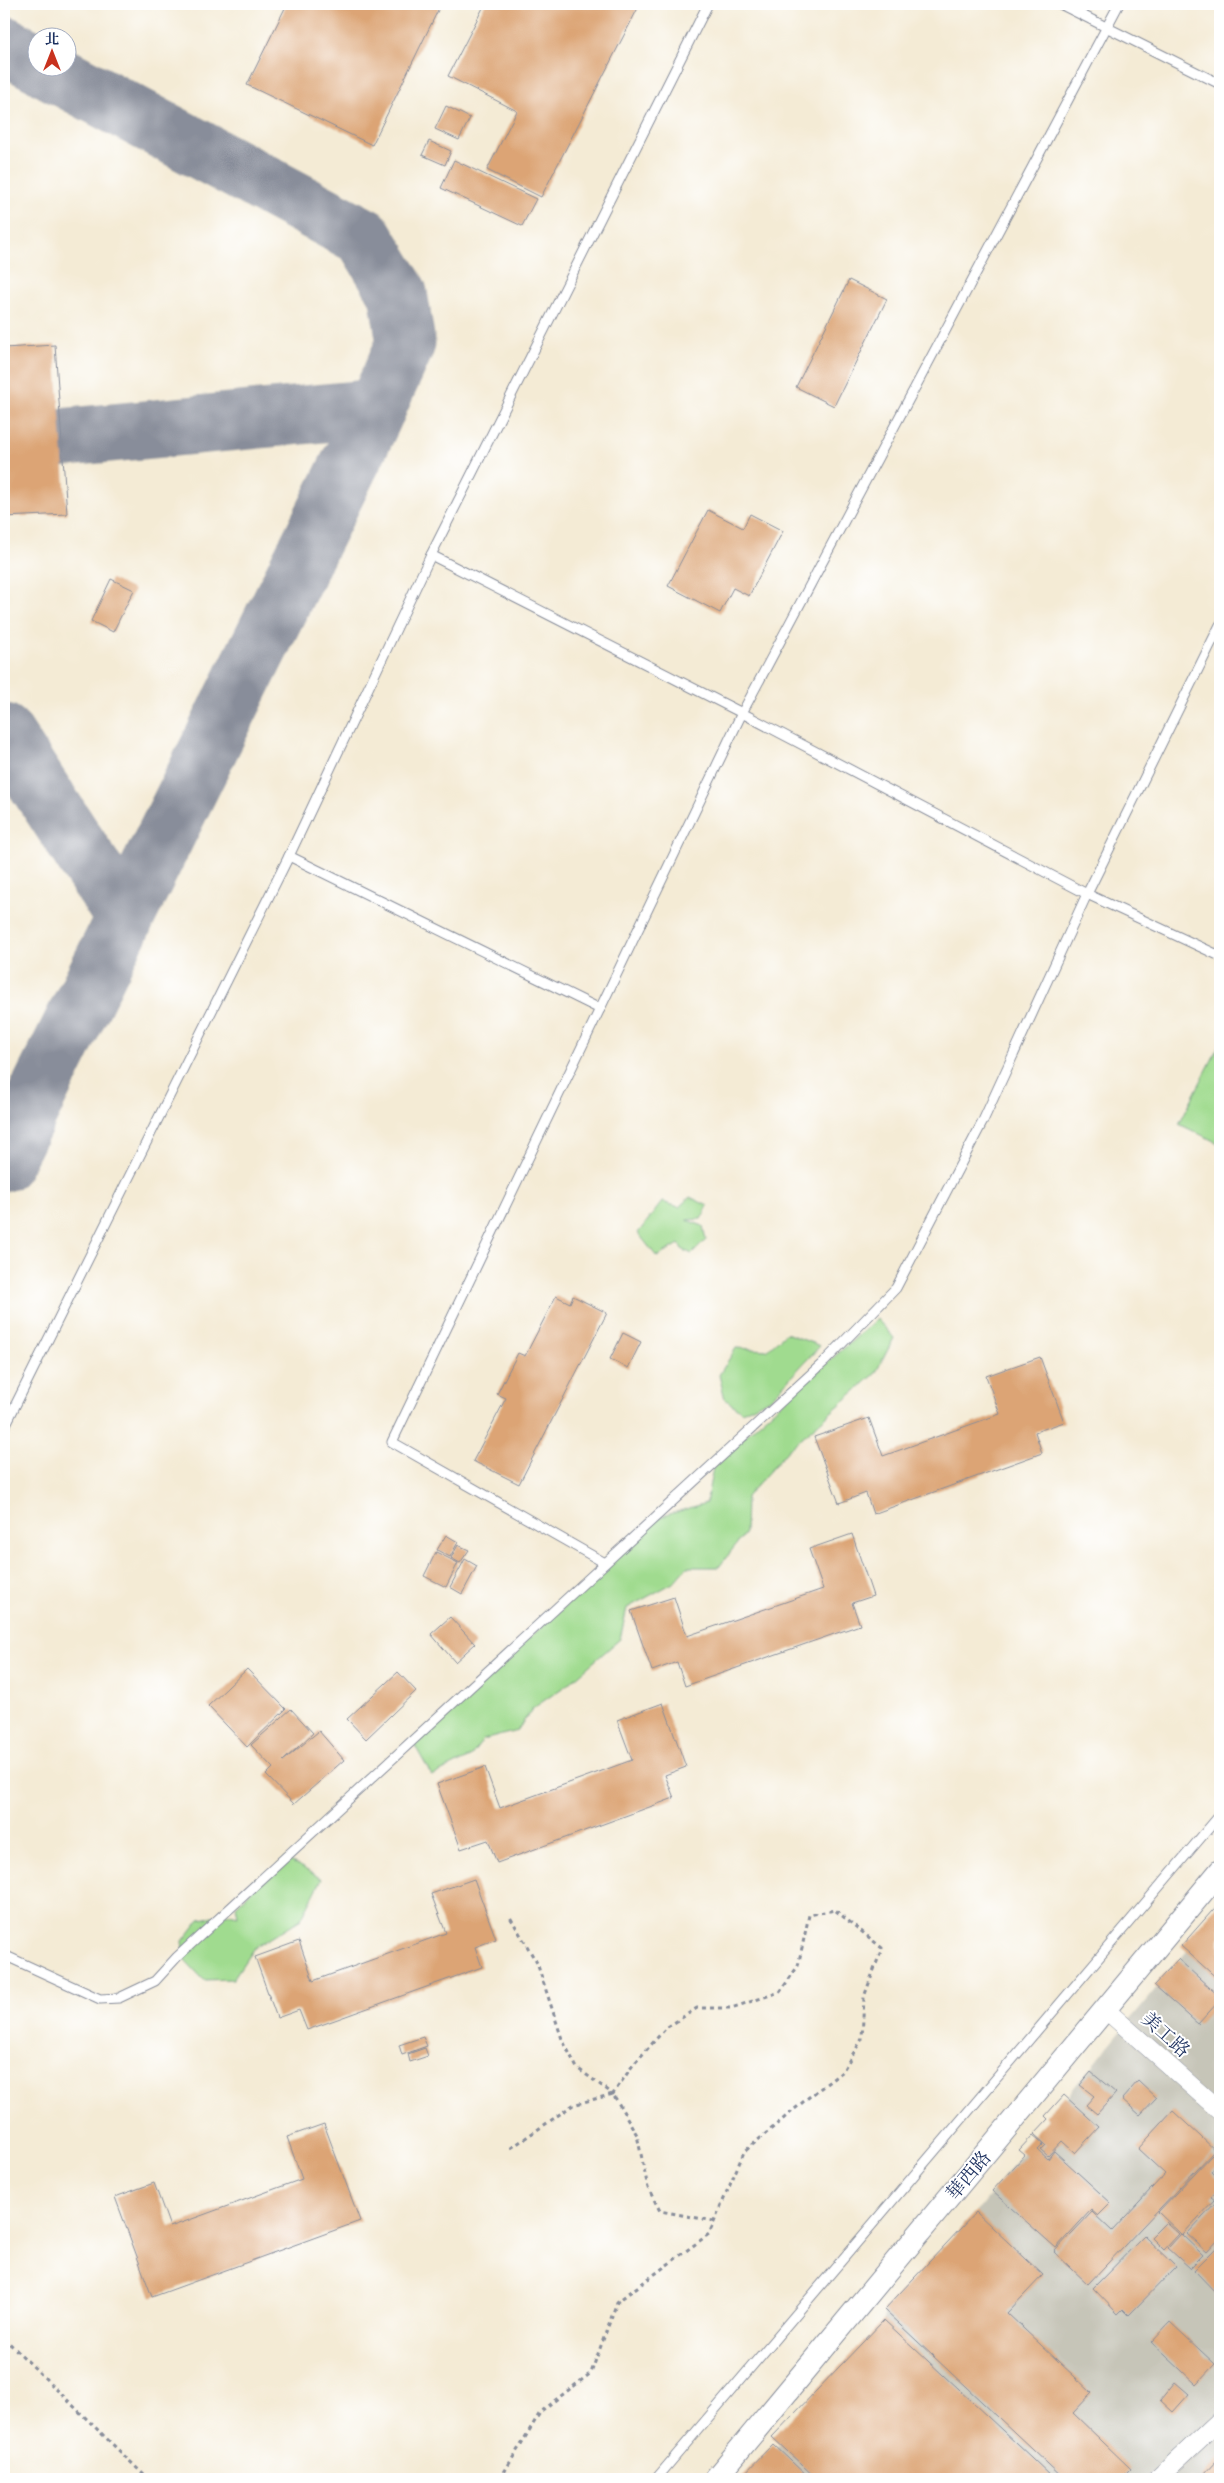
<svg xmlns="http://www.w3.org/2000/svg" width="1224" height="2483" font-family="'IM FELL Great Primer','Noto Serif TC',serif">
<rect width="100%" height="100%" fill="#fff"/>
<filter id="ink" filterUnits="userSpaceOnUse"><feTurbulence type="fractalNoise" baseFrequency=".02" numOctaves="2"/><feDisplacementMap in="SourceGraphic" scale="10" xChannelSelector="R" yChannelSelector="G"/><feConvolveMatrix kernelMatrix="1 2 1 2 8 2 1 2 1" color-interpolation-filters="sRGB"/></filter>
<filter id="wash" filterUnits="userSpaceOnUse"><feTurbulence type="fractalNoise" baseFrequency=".0096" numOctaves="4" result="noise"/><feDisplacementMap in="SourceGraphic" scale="20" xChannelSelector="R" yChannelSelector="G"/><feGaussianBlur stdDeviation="1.12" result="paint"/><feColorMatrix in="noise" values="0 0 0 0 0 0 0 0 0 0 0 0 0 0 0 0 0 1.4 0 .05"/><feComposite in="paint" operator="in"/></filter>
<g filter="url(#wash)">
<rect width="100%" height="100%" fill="#f4ebd5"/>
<!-- industrial -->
<polygon fill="#c6c5b8" points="1220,1911 1220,2479 751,2479 884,2320 884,2310 976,2212 1048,2119"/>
<!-- green -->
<g fill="#a0db8f" stroke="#5e8576">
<polygon points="1220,1044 1220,1144 1179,1124"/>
<polygon points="690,1197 708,1206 701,1219 687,1220 703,1226 706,1240 692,1254 682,1249 679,1244 657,1257 638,1233 662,1202 679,1207"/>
<polygon points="877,1319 894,1338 875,1374 790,1448 746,1497 745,1533 719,1567 687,1567 673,1583 627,1608 620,1639 568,1684 532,1709 517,1731 483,1740 470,1757 432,1776 414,1744 503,1661 602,1574 653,1519 706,1503 713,1468 752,1429"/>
<polygon points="786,1333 820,1346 771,1398 742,1412 725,1399 719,1375 736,1348 767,1350"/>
<polygon points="285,1858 322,1879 301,1919 253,1949 233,1979 204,1980 185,1960 183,1941 200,1919 230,1914 238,1916 236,1906"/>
</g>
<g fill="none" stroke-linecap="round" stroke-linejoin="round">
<!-- taxiway -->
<g stroke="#888d9a" stroke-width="59">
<polyline points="4,45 38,63"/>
<polyline points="4,443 377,408"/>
<polyline points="4,733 125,918"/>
<polyline points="4,1162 370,423 406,343 398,293 364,237 46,68"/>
</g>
</g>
<g id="blocks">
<!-- building -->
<g fill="#dca475">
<polygon points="287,4 441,4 372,145 247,85"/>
<polygon points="485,4 640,4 541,197 487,170 517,111 448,76"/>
<polygon points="446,106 470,118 459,140 435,129"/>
<polygon points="429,141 451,151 445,165 422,155"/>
<polygon points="454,160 536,199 522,226 441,188"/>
<polygon points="849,280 887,299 834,406 796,387"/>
<polygon points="55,345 67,514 4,517 4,348"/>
<polygon points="708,510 743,528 750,514 783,531 749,596 733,588 720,613 668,586"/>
<polygon points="111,579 134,590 113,632 91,621"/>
<polygon points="556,1296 570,1303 573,1296 607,1313 519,1484 473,1461 506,1398 497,1394 518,1353 525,1356"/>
<polygon points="623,1333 641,1342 628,1368 610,1359"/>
<polygon points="1040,1357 1064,1422 1035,1432 1042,1453 873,1514 866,1493 839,1503 814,1437 869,1418 883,1456 1000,1414 986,1376"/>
<polygon points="852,1534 873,1596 852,1603 860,1625 685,1686 677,1662 652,1671 631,1611 674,1597 687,1636 823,1589 809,1549"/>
<polygon points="446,1535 458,1542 450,1557 437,1550"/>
<polygon points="458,1545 469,1550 460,1563 451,1558"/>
<polygon points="436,1552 458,1563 446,1587 424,1576"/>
<polygon points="465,1559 477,1566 462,1594 450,1587"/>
<polygon points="450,1617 475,1644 455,1662 431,1634"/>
<polygon points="247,1669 286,1709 247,1747 208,1706"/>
<polygon points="398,1672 416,1691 366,1739 347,1719"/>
<polygon points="663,1703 686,1767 665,1775 674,1798 497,1863 488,1840 461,1849 437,1784 485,1767 500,1808 632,1760 617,1720"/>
<polygon points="291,1709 313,1733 283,1761 319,1731 344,1760 294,1804 266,1775 273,1768 251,1745"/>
<polygon points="474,1879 496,1939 475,1947 482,1967 307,2030 299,2010 277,2018 255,1957 299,1941 313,1981 446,1933 431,1894"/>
<polygon points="1220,1902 1220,1981 1181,1946"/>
<polygon points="1178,1959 1220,1997 1220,2000 1198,2024 1154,1985"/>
<polygon points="423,2037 427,2046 402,2055 399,2045"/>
<polygon points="425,2048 428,2056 410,2062 408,2054"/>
<polygon points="1091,2072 1116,2093 1097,2114 1086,2105 1094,2096 1080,2085"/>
<polygon points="1138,2081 1156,2098 1140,2115 1122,2099"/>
<polygon points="1064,2095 1099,2127 1075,2153 1062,2141 1048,2156 1041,2150 1046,2145 1034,2134 1048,2119 1045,2116"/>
<polygon points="1173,2111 1215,2150 1088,2284 1054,2252 1092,2212 1112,2231 1165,2174 1138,2149"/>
<polygon points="324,2124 360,2221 152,2297 115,2197 154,2183 170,2227 302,2179 287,2137"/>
<polygon points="1033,2135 1044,2144 1038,2150 1048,2159 1054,2151 1111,2203 1098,2216 1091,2210 1056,2248 992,2191 1025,2155 1019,2150"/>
<polygon points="1212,2155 1220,2162 1211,2172 1220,2180 1220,2187 1211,2197 1215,2200 1182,2235 1158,2212"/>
<polygon points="1217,2202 1220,2205 1220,2238 1207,2252 1187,2234"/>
<polygon points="976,2212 1043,2275 1007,2313 1092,2393 1073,2413 1131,2469 1121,2479 1064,2479 884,2310"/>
<polygon points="1166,2222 1179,2234 1164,2250 1151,2237"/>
<polygon points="1181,2234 1203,2255 1190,2268 1168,2248"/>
<polygon points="1144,2236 1176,2267 1129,2315 1123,2309 1118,2314 1093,2288"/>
<polygon points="1220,2244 1220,2297 1194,2270"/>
<polygon points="884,2320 1032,2458 1054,2479 817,2479 772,2437"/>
<polygon points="1170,2322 1215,2364 1196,2384 1151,2342"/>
<polygon points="1175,2382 1189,2394 1173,2412 1160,2400"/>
<polygon points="773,2444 810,2479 739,2479"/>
<polygon points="1220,2457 1220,2479 1205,2479 1202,2476"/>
</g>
</g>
</g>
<g filter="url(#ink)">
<use href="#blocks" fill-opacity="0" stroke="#888d9a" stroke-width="1"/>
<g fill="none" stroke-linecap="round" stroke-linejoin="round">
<!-- service casing -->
<g stroke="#888d9a" stroke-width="11">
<g id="service">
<polyline points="1060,4 1220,84"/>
<polyline points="431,555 742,713 1087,894 1220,956"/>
<polyline points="289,856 600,1009"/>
<polyline points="4,1428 289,856 431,555 708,4"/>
<polyline points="605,1563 392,1442 742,713 1119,4"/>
<polyline points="4,1955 100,1999 119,1998 155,1981 177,1957 824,1362 896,1288 982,1123 1087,894 1220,625"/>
<polyline points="656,2479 1220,1815"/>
</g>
</g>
<!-- minor casing -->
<g stroke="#888d9a" stroke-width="19">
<g id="minor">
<polyline points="1105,2009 1220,2111"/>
<polyline points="1157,2479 1220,2420"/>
</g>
</g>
<!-- tertiary casing -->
<g stroke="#888d9a" stroke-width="24">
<polyline id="tertiary" points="715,2479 1220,1871"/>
</g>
<!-- path -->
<g stroke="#888d9a" stroke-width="3" stroke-dasharray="4 4" stroke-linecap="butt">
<polyline points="511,2148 573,2105 613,2094 637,2135 648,2188 660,2211 714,2221"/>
<polyline points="4,2338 148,2479"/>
<polyline points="500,2479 541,2411 591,2373 617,2302 709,2234 744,2152 809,2097 842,2072 862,2039 864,1997 882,1948 835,1910 809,1915 798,1966 780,1992 731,2008 697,2008 666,2028 633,2065 613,2094 577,2068 562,2039 537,1963 510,1917"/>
</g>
<!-- service -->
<use href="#service" stroke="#fff" stroke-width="9"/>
<!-- minor -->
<use href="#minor" stroke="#fff" stroke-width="18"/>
<!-- tertiary -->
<use href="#tertiary" stroke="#fff" stroke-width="22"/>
</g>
</g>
<g text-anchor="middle" stroke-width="4" stroke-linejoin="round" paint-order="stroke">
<!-- street labels -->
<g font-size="19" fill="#1b2f5e" stroke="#fff">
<text transform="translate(1166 2034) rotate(42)" y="7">美工路</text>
<text transform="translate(968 2175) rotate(-50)" y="7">華西路</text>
</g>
</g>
<!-- margin -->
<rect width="1224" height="2483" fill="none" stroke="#fff" stroke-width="20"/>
<!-- north arrow -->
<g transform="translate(52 52)"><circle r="24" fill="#ffffff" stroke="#a4acbf"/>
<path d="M0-4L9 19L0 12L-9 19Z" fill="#c8321e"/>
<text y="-8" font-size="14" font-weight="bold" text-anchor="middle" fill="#1b2f5e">北</text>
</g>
</svg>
